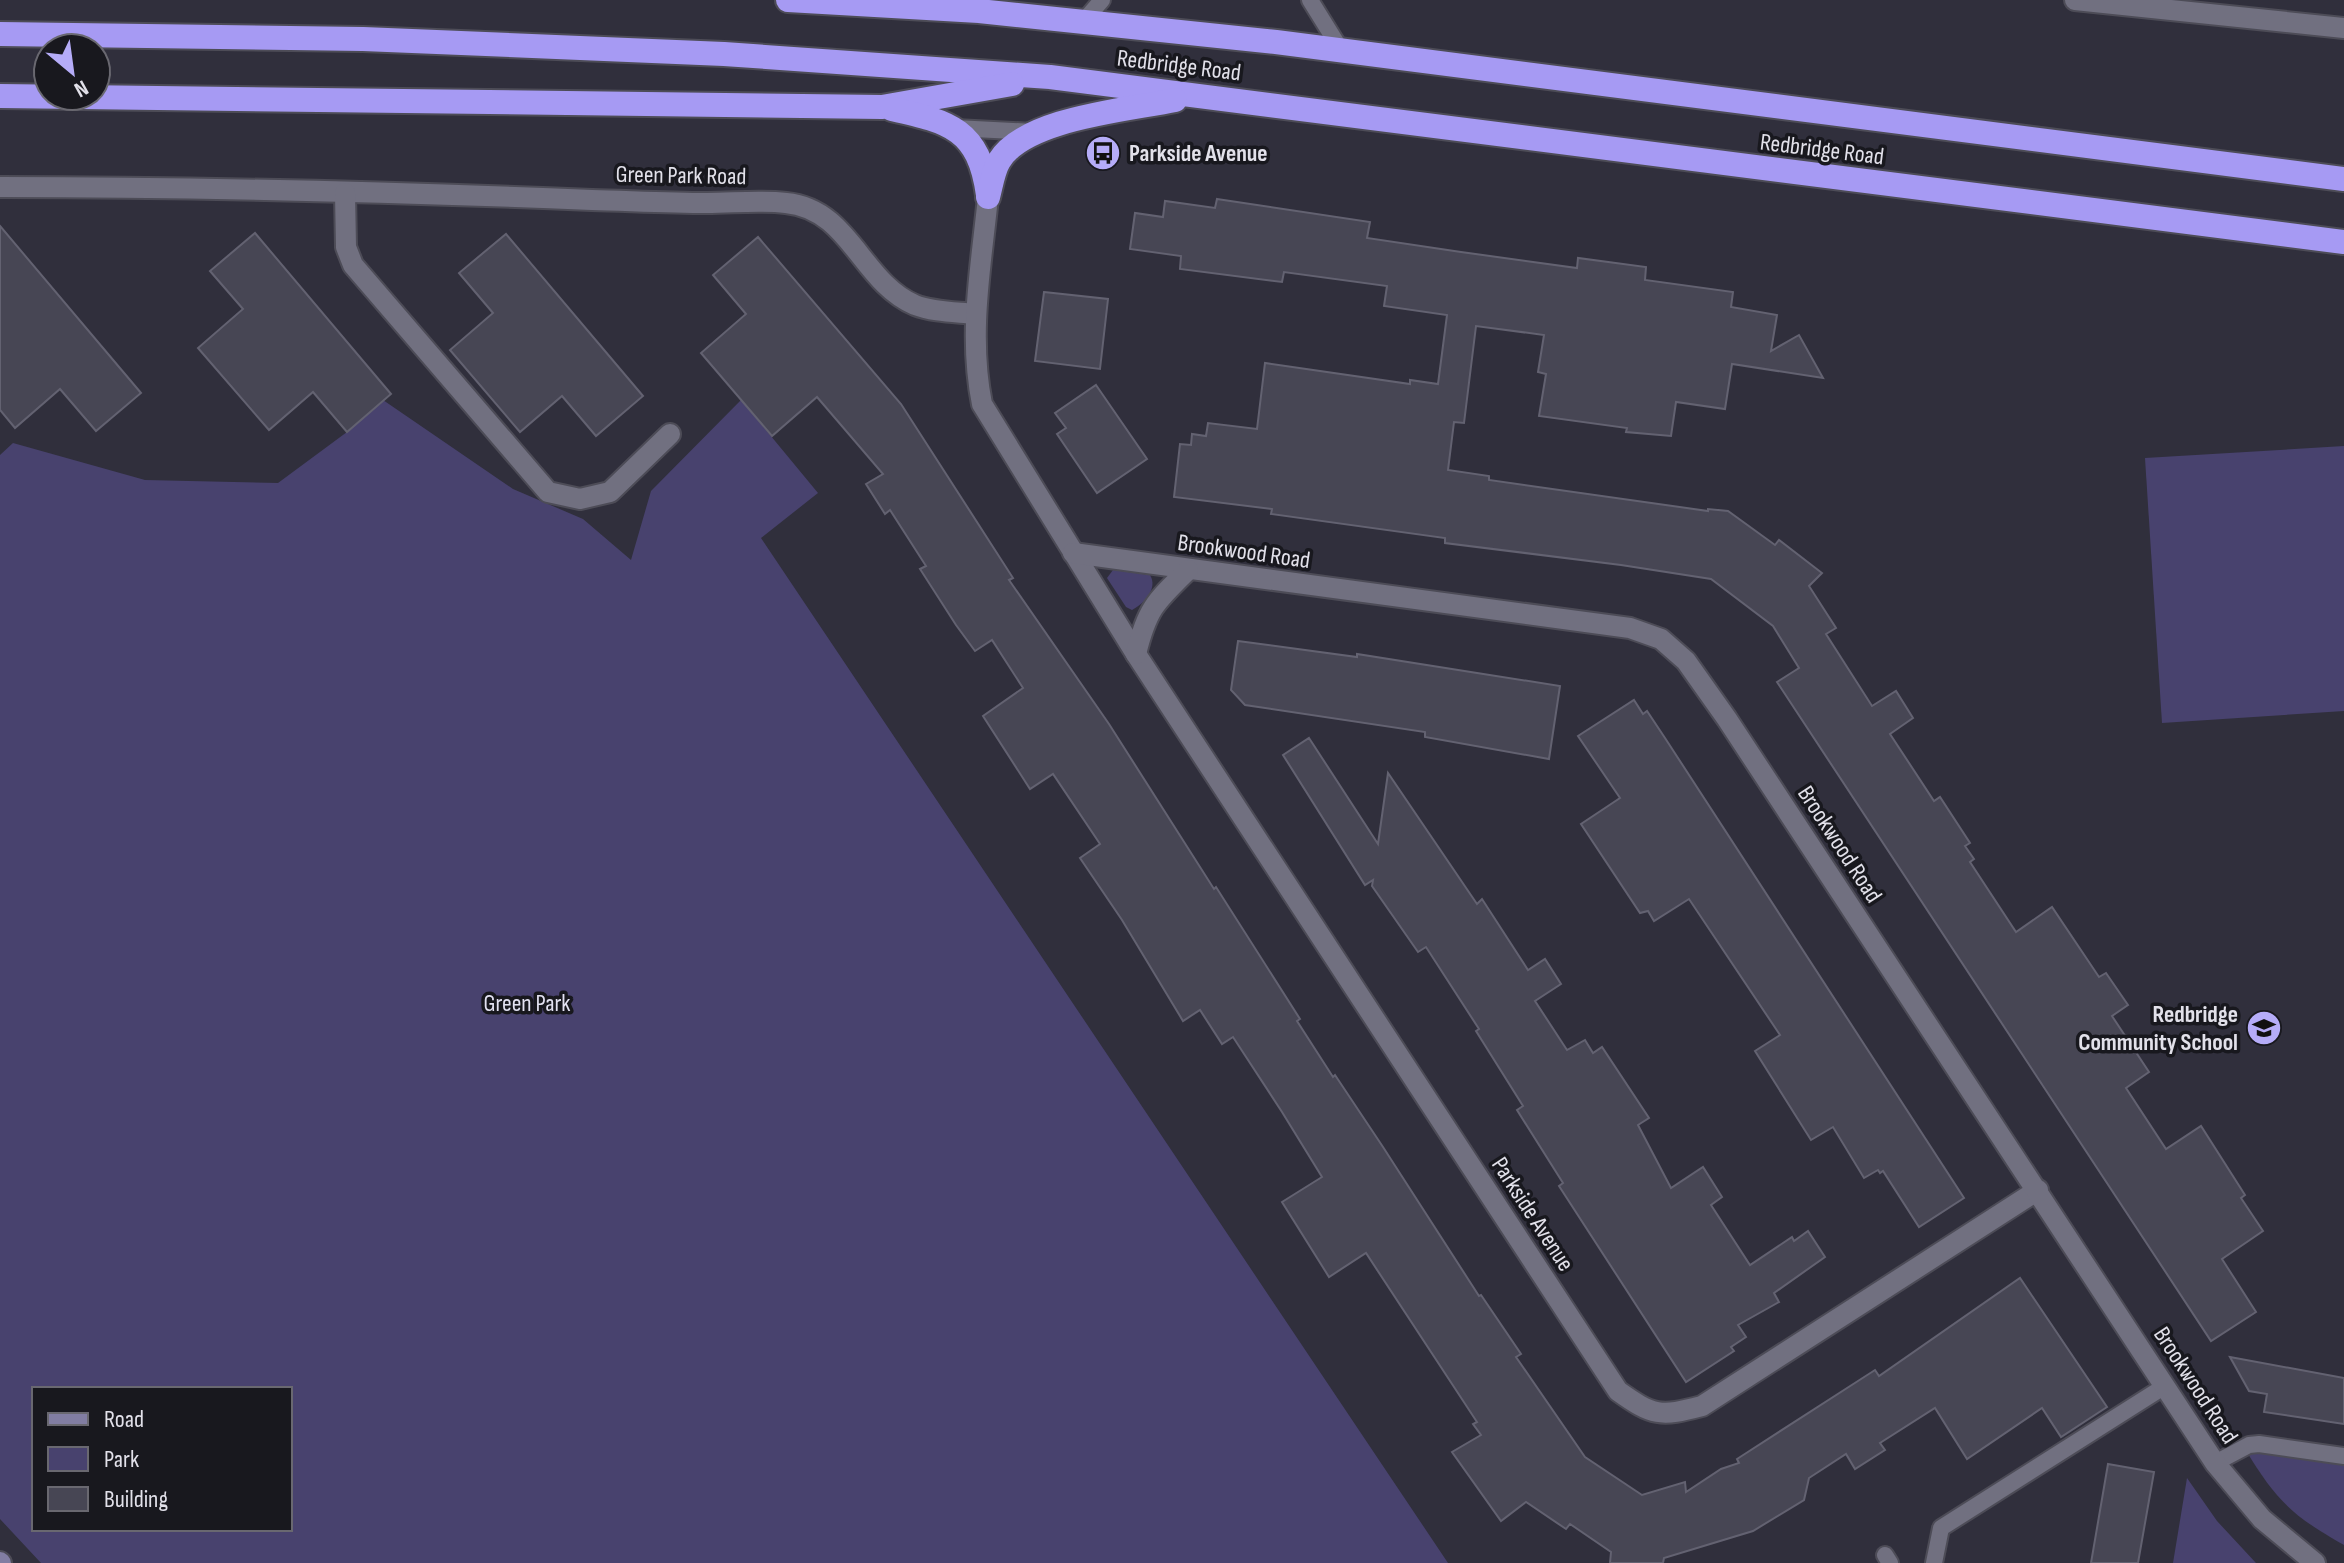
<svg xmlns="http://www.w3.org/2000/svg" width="2344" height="1563" font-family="'Sofia Sans Condensed',sans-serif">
<rect width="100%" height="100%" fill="#302f3c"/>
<!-- green -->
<g fill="#48426e" fill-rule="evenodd">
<path d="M383 400 513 489 583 519 631 560 651 491 741 400 818 493 761 538 1448 1563H41L0 1519V455L13 443 145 480 278 483 347 432ZM34 1389H290V1529H34Z"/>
<polygon points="2344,446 2344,711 2162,723 2145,458"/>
<path d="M1113 570 1150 575C1158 588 1145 603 1132 610L1126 607 1107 578Z"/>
<path d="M2245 1449 2344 1463V1545C2291 1515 2276 1500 2245 1449Z"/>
<polygon points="2187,1478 2217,1521 2256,1563 2173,1563"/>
</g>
<!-- building -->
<g fill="#474654" stroke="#636271" stroke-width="2">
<polygon points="1217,199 1370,222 1367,238 1461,252 1577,268 1578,258 1646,267 1645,280 1733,292 1731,307 1777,315 1771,351 1799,335 1823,378 1732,364 1725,409 1676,402 1671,436 1626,432 1627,428 1539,416 1546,374 1538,372 1544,335 1476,326 1464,423 1454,422 1448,470 1489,476 1489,480 1708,511 1708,509 1728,511 1775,545 1779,540 1822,573 1809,586 1836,628 1826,634 1872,706 1896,691 1913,718 1890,734 1934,801 1940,797 1970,843 1965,846 1974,859 1970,862 2016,932 2052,907 2099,977 2106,973 2128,1005 2112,1016 2149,1072 2126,1088 2166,1149 2201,1126 2245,1195 2241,1198 2263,1231 2222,1259 2256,1312 2211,1341 1777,682 1799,668 1773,626 1711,579 1621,565 1445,543 1445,538 1271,514 1272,509 1174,497 1180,444 1191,445 1192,434 1206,436 1208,423 1257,429 1265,363 1410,384 1410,380 1438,384 1447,315 1384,306 1387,286 1284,272 1282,282 1180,269 1181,256 1130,249 1135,213 1163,217 1165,201 1215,208"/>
<polygon points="0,226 141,393 96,431 60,389 15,428 0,410"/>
<polygon points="255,233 391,394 347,432 313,392 269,430 198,348 243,309 210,271"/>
<polygon points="506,234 643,396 596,436 562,396 520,432 450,350 493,313 459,273"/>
<polygon points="758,237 901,404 1013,578 1009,580 1109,724 1214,889 1216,887 1300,1019 1297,1021 1333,1077 1335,1075 1383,1147 1479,1296 1481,1295 1521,1354 1516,1357 1585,1457 1642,1495 1685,1482 1686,1492 1721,1469 1739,1463 1737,1459 1875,1370 1879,1376 2020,1278 2107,1407 2061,1437 2042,1408 1967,1459 1935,1408 1880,1443 1885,1450 1855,1469 1846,1454 1809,1478 1804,1500 1753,1531 1664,1558 1663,1563 1610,1563 1611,1552 1570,1524 1566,1529 1526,1502 1501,1521 1452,1452 1481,1435 1473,1424 1477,1422 1366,1253 1329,1277 1282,1202 1322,1177 1282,1112 1233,1037 1222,1044 1200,1010 1183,1021 1122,920 1080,858 1100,844 1053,774 1030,789 983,716 1023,688 992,640 975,651 956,625 920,569 926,566 890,510 885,514 866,484 883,474 817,397 772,436 701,353 746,314 713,275"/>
<polygon points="1044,292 1108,299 1100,369 1035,361"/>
<polygon points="1096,385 1147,459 1097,493 1057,434 1066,428 1055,413"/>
<polygon points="1238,641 1357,657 1357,654 1560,686 1549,759 1425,737 1425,732 1245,705 1231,690"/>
<polygon points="1634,700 1643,714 1647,711 1665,738 1964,1198 1919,1227 1883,1171 1880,1173 1878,1170 1864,1178 1833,1127 1811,1140 1755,1051 1780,1035 1689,899 1654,921 1648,911 1640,913 1581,824 1620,798 1578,736"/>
<polygon points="1309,738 1378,844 1388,773 1477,904 1482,899 1528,970 1545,959 1561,984 1535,1001 1567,1050 1585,1040 1593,1053 1602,1047 1649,1118 1638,1125 1671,1188 1703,1167 1722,1197 1711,1205 1750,1265 1792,1237 1794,1241 1808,1231 1825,1257 1774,1293 1779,1302 1738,1325 1746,1337 1731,1347 1734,1351 1686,1382 1559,1186 1563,1183 1517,1110 1523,1106 1476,1031 1479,1029 1426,947 1418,952 1372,886 1373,880 1365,885 1283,755"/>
<polygon points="2230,1357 2344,1378 2344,1424 2264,1412 2267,1394 2249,1391"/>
<polygon points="2108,1464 2154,1472 2138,1563 2091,1563"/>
</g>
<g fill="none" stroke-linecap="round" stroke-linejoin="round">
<!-- lane casing -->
<g stroke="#4d4c57" stroke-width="20">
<g id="lane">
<polyline points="1310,0 1341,50"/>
<polyline points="1083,22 1102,0"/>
<polyline points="955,128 1033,132"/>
<polyline points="2215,1463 2249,1445 2259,1444 2344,1456"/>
<polyline points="1885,1555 1890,1563"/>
<polyline points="1934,1563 1941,1528 2165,1386"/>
</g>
</g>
<!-- street casing -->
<g stroke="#4d4c57" stroke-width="24">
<g id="street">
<polyline points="2075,0 2344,28"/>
<path d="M0 187C197 187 395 192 592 200 631 201 669 203 707 203 733 203 760 200 786 203 850 209 861 282 915 305 933 312 955 312 974 314"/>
<polyline points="345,193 346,247 353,265 548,492 580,499 610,492 670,434"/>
<path d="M988 197C981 267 968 334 982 404L1136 654 1618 1391C1653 1416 1660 1417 1702 1406L2038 1190"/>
<polyline points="1073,553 1630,628 1661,639 1686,661 1727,719 2215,1463 2262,1519 2315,1563"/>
<path d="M1136 654C1147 609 1155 602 1188 570"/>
</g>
</g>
<!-- secondary casing -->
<g stroke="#4d4c57" stroke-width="24">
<polyline id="secondary" points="0,1562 1,1563"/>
</g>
<!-- highway casing -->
<g stroke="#4d4c57" stroke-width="28">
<g id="highway">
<polyline points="788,0 979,11 1276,42 2344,179"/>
<polyline points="0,34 363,39 724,54 1050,77 2344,242"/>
<polyline points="0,96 882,107 1012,84"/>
<path d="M892 109C950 122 979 129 988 195"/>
<path d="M988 197C991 186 993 171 999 161 1025 118 1128 110 1175 100"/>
</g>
</g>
<!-- lane -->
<use href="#lane" stroke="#717080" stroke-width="16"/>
<!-- street -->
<use href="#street" stroke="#717080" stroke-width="20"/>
<!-- secondary -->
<use href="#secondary" stroke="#817da2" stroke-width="20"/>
<!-- highway -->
<use href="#highway" stroke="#a69af3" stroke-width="24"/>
</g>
<!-- icons -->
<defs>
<g id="bus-disc" transform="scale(1.8)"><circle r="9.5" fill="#b5acf8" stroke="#18181e"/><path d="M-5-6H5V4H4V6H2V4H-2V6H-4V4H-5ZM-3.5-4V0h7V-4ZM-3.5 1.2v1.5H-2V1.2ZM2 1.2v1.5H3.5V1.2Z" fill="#111"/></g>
<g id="school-disc" transform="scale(1.8)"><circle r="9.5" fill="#b5acf8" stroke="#18181e"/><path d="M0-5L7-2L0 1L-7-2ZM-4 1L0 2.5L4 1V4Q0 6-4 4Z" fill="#111"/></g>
</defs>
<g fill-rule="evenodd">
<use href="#bus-disc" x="1103" y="153"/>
<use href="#school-disc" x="2264" y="1028"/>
</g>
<g text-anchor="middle" stroke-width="7" stroke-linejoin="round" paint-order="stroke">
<!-- street labels -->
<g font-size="24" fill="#e2e1ea" stroke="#18181e">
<text transform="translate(1179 65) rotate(7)" y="8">Redbridge Road</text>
<text transform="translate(1822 149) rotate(7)" y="8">Redbridge Road</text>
<text transform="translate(681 175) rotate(1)" y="8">Green Park Road</text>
<text transform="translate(1244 551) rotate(8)" y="8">Brookwood Road</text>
<text transform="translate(1840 844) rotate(57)" y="8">Brookwood Road</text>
<text transform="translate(1533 1214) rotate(57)" y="8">Parkside Avenue</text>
<text transform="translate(2196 1385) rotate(57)" y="8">Brookwood Road</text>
</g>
<!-- poi labels -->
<g font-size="24" font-weight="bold" fill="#e2e1ea" stroke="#18181e" text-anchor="start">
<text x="1129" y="161">Parkside Avenue</text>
<text x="2238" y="1022" text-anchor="end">Redbridge<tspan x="2238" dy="28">Community School</tspan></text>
</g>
<!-- park labels -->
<g font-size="24" fill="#e3e2f2" stroke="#18181e">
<text x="527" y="1011">Green Park</text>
</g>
</g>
<!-- legend -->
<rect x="32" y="1387" width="260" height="144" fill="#18181e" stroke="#696870" stroke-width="2"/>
<rect x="48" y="1413" width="40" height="12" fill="#817da2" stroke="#696870" stroke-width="2"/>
<text x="104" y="1427" font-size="24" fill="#e2e1ea">Road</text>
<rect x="48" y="1447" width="40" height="24" fill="#48426e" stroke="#696870" stroke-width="2"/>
<text x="104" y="1467" font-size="24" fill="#e2e1ea">Park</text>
<rect x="48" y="1487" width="40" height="24" fill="#474654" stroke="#696870" stroke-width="2"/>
<text x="104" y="1507" font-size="24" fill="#e2e1ea">Building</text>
<!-- north arrow -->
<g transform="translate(72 72) rotate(151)"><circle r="38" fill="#18181e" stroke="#696870" stroke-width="2"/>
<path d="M0-6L14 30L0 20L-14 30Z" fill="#b5acf8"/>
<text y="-12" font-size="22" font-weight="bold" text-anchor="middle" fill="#e2e1ea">N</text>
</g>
</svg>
